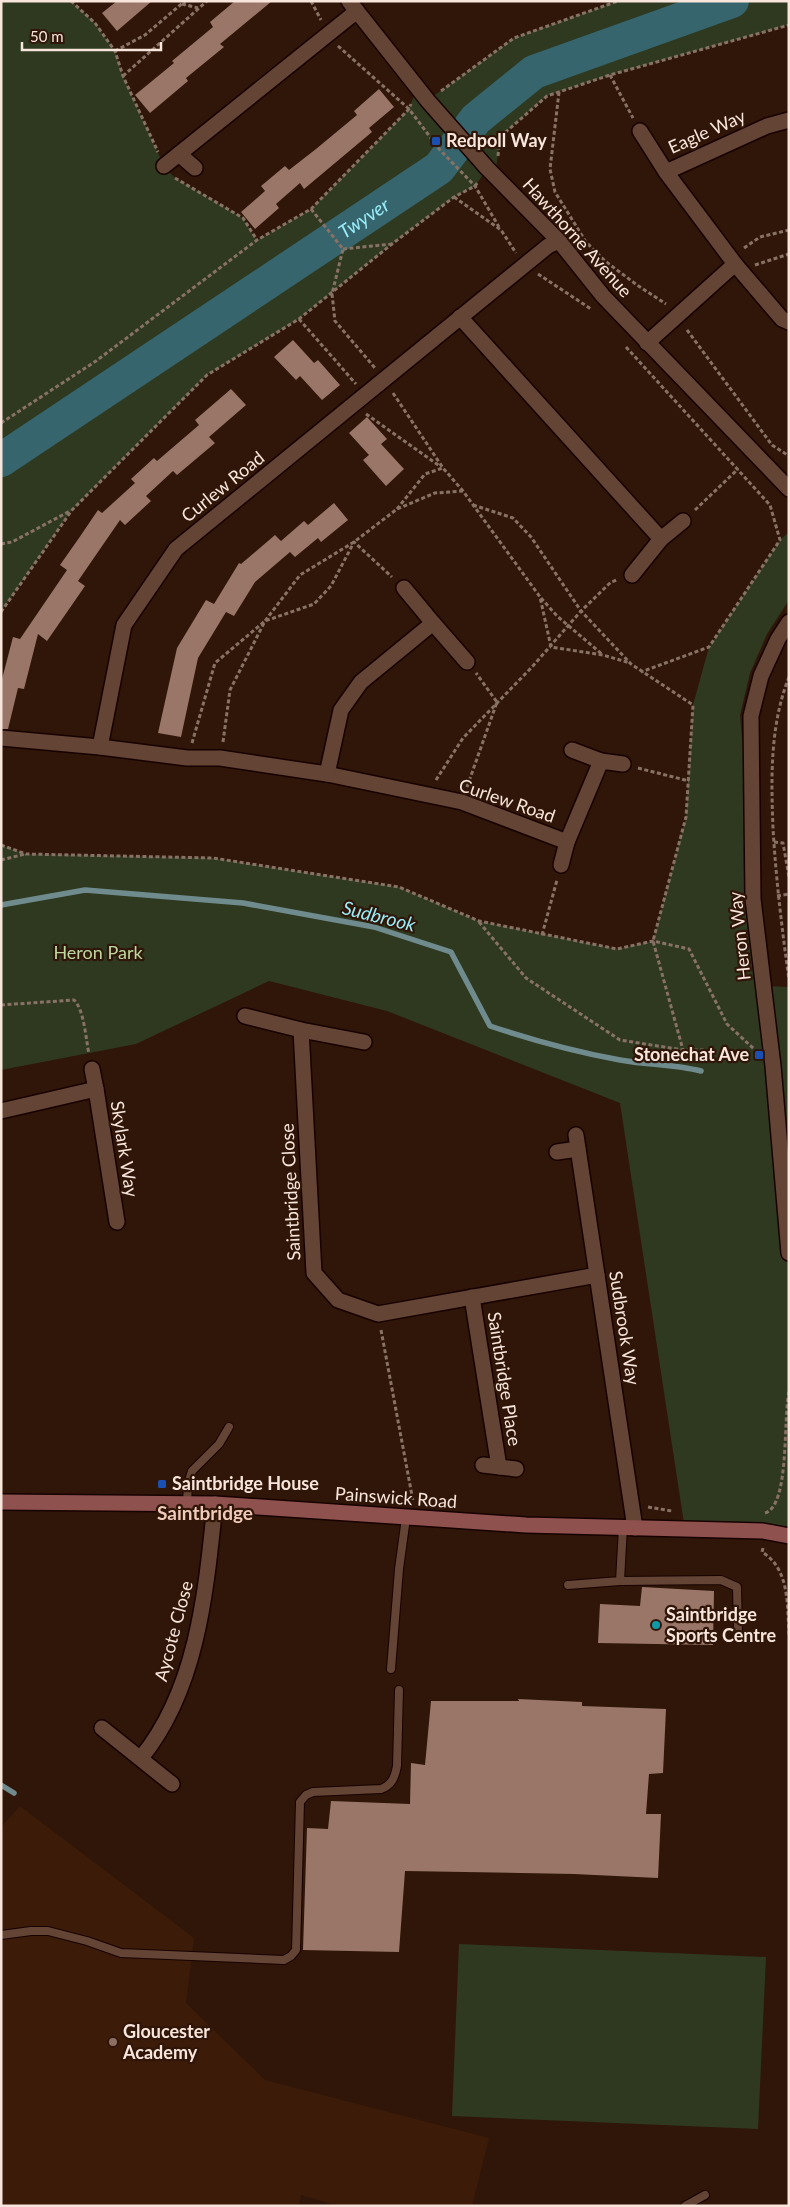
<svg xmlns="http://www.w3.org/2000/svg" width="790" height="2207" font-family="Lato,sans-serif">
<rect width="100%" height="100%" fill="#301608"/>
<!-- built -->
<polygon fill="#3c1b09" points="20,1806 194,1938 186,2003 265,2080 489,2138 472,2206 339,2206 301,2195 299,2206 1,2206 1,1827"/>
<!-- green -->
<g fill="#2e3920">
<polygon points="1,1 71,1 95,23 115,51 123,76 164,166 174,177 243,218 257,240 311,209 409,109 417,87 428,100 514,38 618,1 789,1 789,25 610,75 547,96 500,137 495,176 487,169 475,186 454,197 392,244 299,319 207,375 72,510 1,612"/>
<polygon points="789,532 789,600 767,634 750,673 740,715 765,986 789,987 789,1536 685,1530 620,1103 387,1011 269,981 136,1044 1,1070 1,845 26,854 213,858 399,887 479,921 617,949 653,941 686,817 693,705 709,647 780,540"/>
<polygon points="459,1944 766,1957 758,2129 452,2116"/>
</g>
<g fill="none" stroke-linecap="round" stroke-linejoin="round">
<!-- stream -->
<g stroke="#708b8e" stroke-width="5.5">
<path d="M1 905 85 890 243 903 374 927 451 952 490 1026C532 1040 576 1052 620 1060 647 1065 674 1064 701 1071"/>
<polyline points="1,1785 14,1793"/>
</g>
<!-- river -->
<path stroke="#36656d" stroke-width="34" id="s1" d="M1 460 439 168 476 119 534 72 732 1"/>
</g>
<!-- building -->
<g fill="#997668">
<polygon points="117,1 152,1 117,31 102,13"/>
<polygon points="235,1 272,1 220,44 224,47 186,78 188,81 150,113 135,95 174,63 172,61 213,27 210,22"/>
<polygon points="379,89 394,107 369,128 372,132 304,189 300,183 276,204 279,208 255,229 241,212 265,191 261,186 285,166 289,170 316,149 357,115 354,111"/>
<polygon points="293,340 314,363 318,360 340,385 322,400 300,376 296,380 274,357"/>
<polygon points="231,389 246,405 209,437 215,443 177,475 173,471 146,496 151,501 125,525 120,520 78,581 85,586 47,641 38,634 24,689 18,688 8,729 1,729 1,683 13,637 20,639 67,570 60,565 79,538 98,510 102,513 135,483 131,479 154,458 157,461 199,425 195,420"/>
<polygon points="367,417 387,439 381,444 404,469 386,486 363,460 369,455 349,433"/>
<polygon points="334,503 348,520 321,542 318,538 295,557 290,552 255,582 234,616 226,612 198,658 181,737 158,733 177,648 206,600 214,604 239,563 241,564 275,535 281,541 304,521 308,525"/>
<polygon points="642,1587 714,1591 713,1645 598,1643 600,1604 640,1606"/>
<polygon points="518,1699 582,1702 582,1706 666,1709 663,1773 649,1774 646,1814 661,1814 658,1878 574,1874 405,1871 399,1952 303,1950 307,1828 328,1829 331,1801 410,1804 411,1763 425,1765 431,1701 519,1701"/>
</g>
<g fill="none" stroke-linecap="round" stroke-linejoin="round">
<!-- lane casing -->
<g stroke="#170200" stroke-width="10">
<g id="lane">
<polyline points="187,1503 188,1484 192,1471 219,1444 229,1427"/>
<polyline points="620,1581 721,1580 737,1587 738,1632"/>
<polyline points="568,1585 620,1581 623,1527"/>
<polyline points="391,1669 399,1569 406,1518"/>
<path d="M1 1935 31 1931H48L87 1941 121 1953 284 1960 291 1956 296 1950 300 1802 306 1795 313 1792 381 1789C392 1785 395 1777 397 1766L399 1690"/>
<polyline points="685,2206 705,2195"/>
</g>
</g>
<!-- street casing -->
<g stroke="#170200" stroke-width="18">
<g id="street">
<polyline points="349,1 428,101 487,168 559,241 603,296 789,489"/>
<polyline points="640,131 666,172"/>
<polyline points="179,154 195,168"/>
<polyline points="164,166 357,11"/>
<polyline points="735,264 782,319 789,322"/>
<polyline points="460,317 661,539 632,575"/>
<polyline points="647,343 735,264 666,172 767,126 789,120"/>
<polyline points="661,539 683,521"/>
<polyline points="789,622 778,639 761,676 751,716 753,899 773,1066 789,1253"/>
<polyline points="433,623 467,662"/>
<polyline points="1,738 100,747 187,758 220,758 327,774 462,802 567,842 601,761 623,764"/>
<polyline points="100,747 124,625 176,549 548,246 559,241"/>
<polyline points="572,750 601,761"/>
<polyline points="327,774 341,710 361,682 433,623 404,588"/>
<polyline points="561,865 567,842"/>
<polyline points="245,1016 301,1030 364,1042"/>
<polyline points="301,1030 314,1273 338,1300 378,1314 597,1275"/>
<polyline points="92,1069 96,1089"/>
<polyline points="1,1111 96,1089 117,1222"/>
<polyline points="576,1135 635,1528"/>
<polyline points="557,1152 578,1149"/>
<polyline points="472,1297 499,1467"/>
<polyline points="483,1465 516,1469"/>
<polyline points="102,1728 172,1784"/>
<path d="M141 1758C198 1688 206 1590 215 1504"/>
</g>
</g>
<!-- secondary casing -->
<g stroke="#170200" stroke-width="18">
<polyline id="secondary" points="1,1502 215,1504 526,1525 763,1531 789,1536"/>
</g>
<!-- path -->
<g stroke="#887165" stroke-width="3" stroke-dasharray="4 2.5" stroke-linecap="butt">
<polyline points="71,1 95,23 115,51 123,76 158,152"/>
<polyline points="311,1 321,20"/>
<polyline points="182,4 198,8"/>
<polyline points="338,46 409,109 440,150 475,186 499,227"/>
<polyline points="115,51 145,35 185,1"/>
<polyline points="610,75 633,118"/>
<polyline points="123,76 207,1"/>
<polyline points="441,91 514,38 618,1"/>
<polyline points="559,92 550,169 555,192 586,242 605,261 637,285 666,304"/>
<polyline points="498,156 500,137 547,96 610,75 789,25"/>
<polyline points="175,178 243,218 257,240"/>
<polyline points="454,197 501,230 516,253"/>
<polyline points="311,209 343,249 332,294 335,321 375,368"/>
<polyline points="744,248 760,237 789,230"/>
<polyline points="343,249 392,244"/>
<polyline points="755,265 789,254"/>
<polyline points="538,274 591,309"/>
<polyline points="299,319 356,384"/>
<polyline points="687,330 772,445 789,456"/>
<polyline points="626,347 770,505 780,540 709,647 641,672"/>
<polyline points="393,393 443,468 463,491 540,597 551,647 603,655 630,663"/>
<polyline points="366,414 441,467"/>
<polyline points="1,423 96,361 257,240 311,209 409,109 411,104"/>
<polyline points="473,505 513,518 531,537 581,611 631,664 693,705 686,817 653,941 683,1050"/>
<polyline points="397,509 425,474 443,468"/>
<polyline points="695,510 738,469"/>
<polyline points="1,544 12,542 70,511"/>
<polyline points="541,598 557,616 603,655"/>
<polyline points="1,612 72,510 207,375 299,319 392,244 454,197 475,186 478,182"/>
<path d="M789 677C770 725 771 777 773 828 776 880 782 929 789 980"/>
<polyline points="223,742 230,690 265,621 300,575 354,542 397,509 435,493 463,491"/>
<polyline points="192,743 215,663 265,621 314,604 331,586 354,542 392,577"/>
<polyline points="638,768 689,781"/>
<polyline points="436,780 463,738 532,667 581,611 611,582 617,580"/>
<polyline points="467,787 497,702 476,673"/>
<polyline points="774,842 783,843 789,877"/>
<polyline points="1,845 26,854 213,858 399,887 479,921 617,949 653,941 689,949 727,1024 754,1049"/>
<polyline points="1,860 25,854"/>
<polyline points="777,896 789,894"/>
<polyline points="479,922 526,978 620,1040 683,1050 705,1050"/>
<polyline points="542,935 557,880"/>
<path d="M1 1005 74 1000C84 1009 86 1040 89 1054"/>
<polyline points="381,1330 413,1501"/>
<polyline points="648,1507 672,1511"/>
<path d="M765 1513C790 1506 783 1418 789 1391"/>
<path d="M763 1548 762 1552C790 1569 787 1605 789 1635"/>
</g>
<!-- lane -->
<use href="#lane" stroke="#634435" stroke-width="8"/>
<!-- street -->
<use href="#street" stroke="#634435" stroke-width="15"/>
<!-- secondary -->
<use href="#secondary" stroke="#8e514e" stroke-width="15"/>
</g>
<!-- markers -->
<g fill="#1a4fb4" stroke="#301608" stroke-width="2">
<rect x="431" y="136" width="10" height="10" rx="2.5"/>
<rect x="754" y="1050" width="10" height="10" rx="2.5"/>
<rect x="157" y="1479" width="10" height="10" rx="2.5"/>
</g>
<circle fill="#0f9aa8" stroke="#301608" stroke-width="2" cx="656" cy="1625" r="5"/>
<circle fill="#8d6e63" stroke="#301608" stroke-width="2" cx="113" cy="2042" r="5"/>
<g text-anchor="middle" stroke-width="4.5" stroke-linejoin="round" paint-order="stroke">
<!-- street labels -->
<g font-size="18" fill="#f8e5dc" stroke="#301608">
<text transform="translate(707 132) rotate(-24)" y="6">Eagle Way</text>
<text transform="translate(577 238) rotate(48)" y="6">Hawthorne Avenue</text>
<text transform="translate(223 487) rotate(-39)" y="6">Curlew Road</text>
<text transform="translate(507 801) rotate(19)" y="6">Curlew Road</text>
<text transform="translate(740 936) rotate(-96)" y="6">Heron Way</text>
<text transform="translate(124 1149) rotate(81)" y="6">Skylark Way</text>
<text transform="translate(291 1192) rotate(-93)" y="6">Saintbridge Close</text>
<text transform="translate(624 1328) rotate(81)" y="6">Sudbrook Way</text>
<text transform="translate(504 1379) rotate(81)" y="6">Saintbridge Place</text>
<text transform="translate(396 1498) rotate(4)" y="6">Painswick Road</text>
<text transform="translate(174 1631) rotate(-75)" y="6">Aycote Close</text>
</g>
<!-- poi labels -->
<g font-size="18" font-weight="bold" fill="#f8e5dc" stroke="#301608" text-anchor="start">
<text x="446" y="147">Redpoll Way</text>
<text x="749" y="1061" text-anchor="end">Stonechat Ave</text>
<text x="172" y="1490">Saintbridge House</text>
<text x="666" y="1621">Saintbridge<tspan x="666" dy="21">Sports Centre</tspan></text>
<text x="123" y="2038">Gloucester<tspan x="123" dy="21">Academy</tspan></text>
</g>
<!-- park labels -->
<g font-size="18" fill="#bcd89e" stroke="#301608">
<text x="98" y="959">Heron Park</text>
</g>
<!-- water labels -->
<g font-size="19" font-style="italic" fill="#99edfa" stroke="#301608">
<text dy="7" stroke="none"><textPath href="#s1" startOffset="436">Twyver</textPath></text>
<text transform="translate(379 916) rotate(14)" y="7">Sudbrook</text>
</g>
<!-- neighbourhood labels -->
<g font-size="19" font-weight="bold" fill="#f0cbb9" stroke="#301608">
<text x="205" y="1520">Saintbridge</text>
</g>
</g>
<!-- border -->
<rect width="790" height="2207" fill="none" stroke="#f8e5dc" stroke-width="5"/>
<!-- scale -->
<path d="M22 42v8h139v-8" fill="none" stroke="#f8e5dc" stroke-width="2.5"/>
<text x="30" y="42" font-size="15" fill="#f8e5dc" stroke="#301608" stroke-width="4" paint-order="stroke">50 m</text>
</svg>
